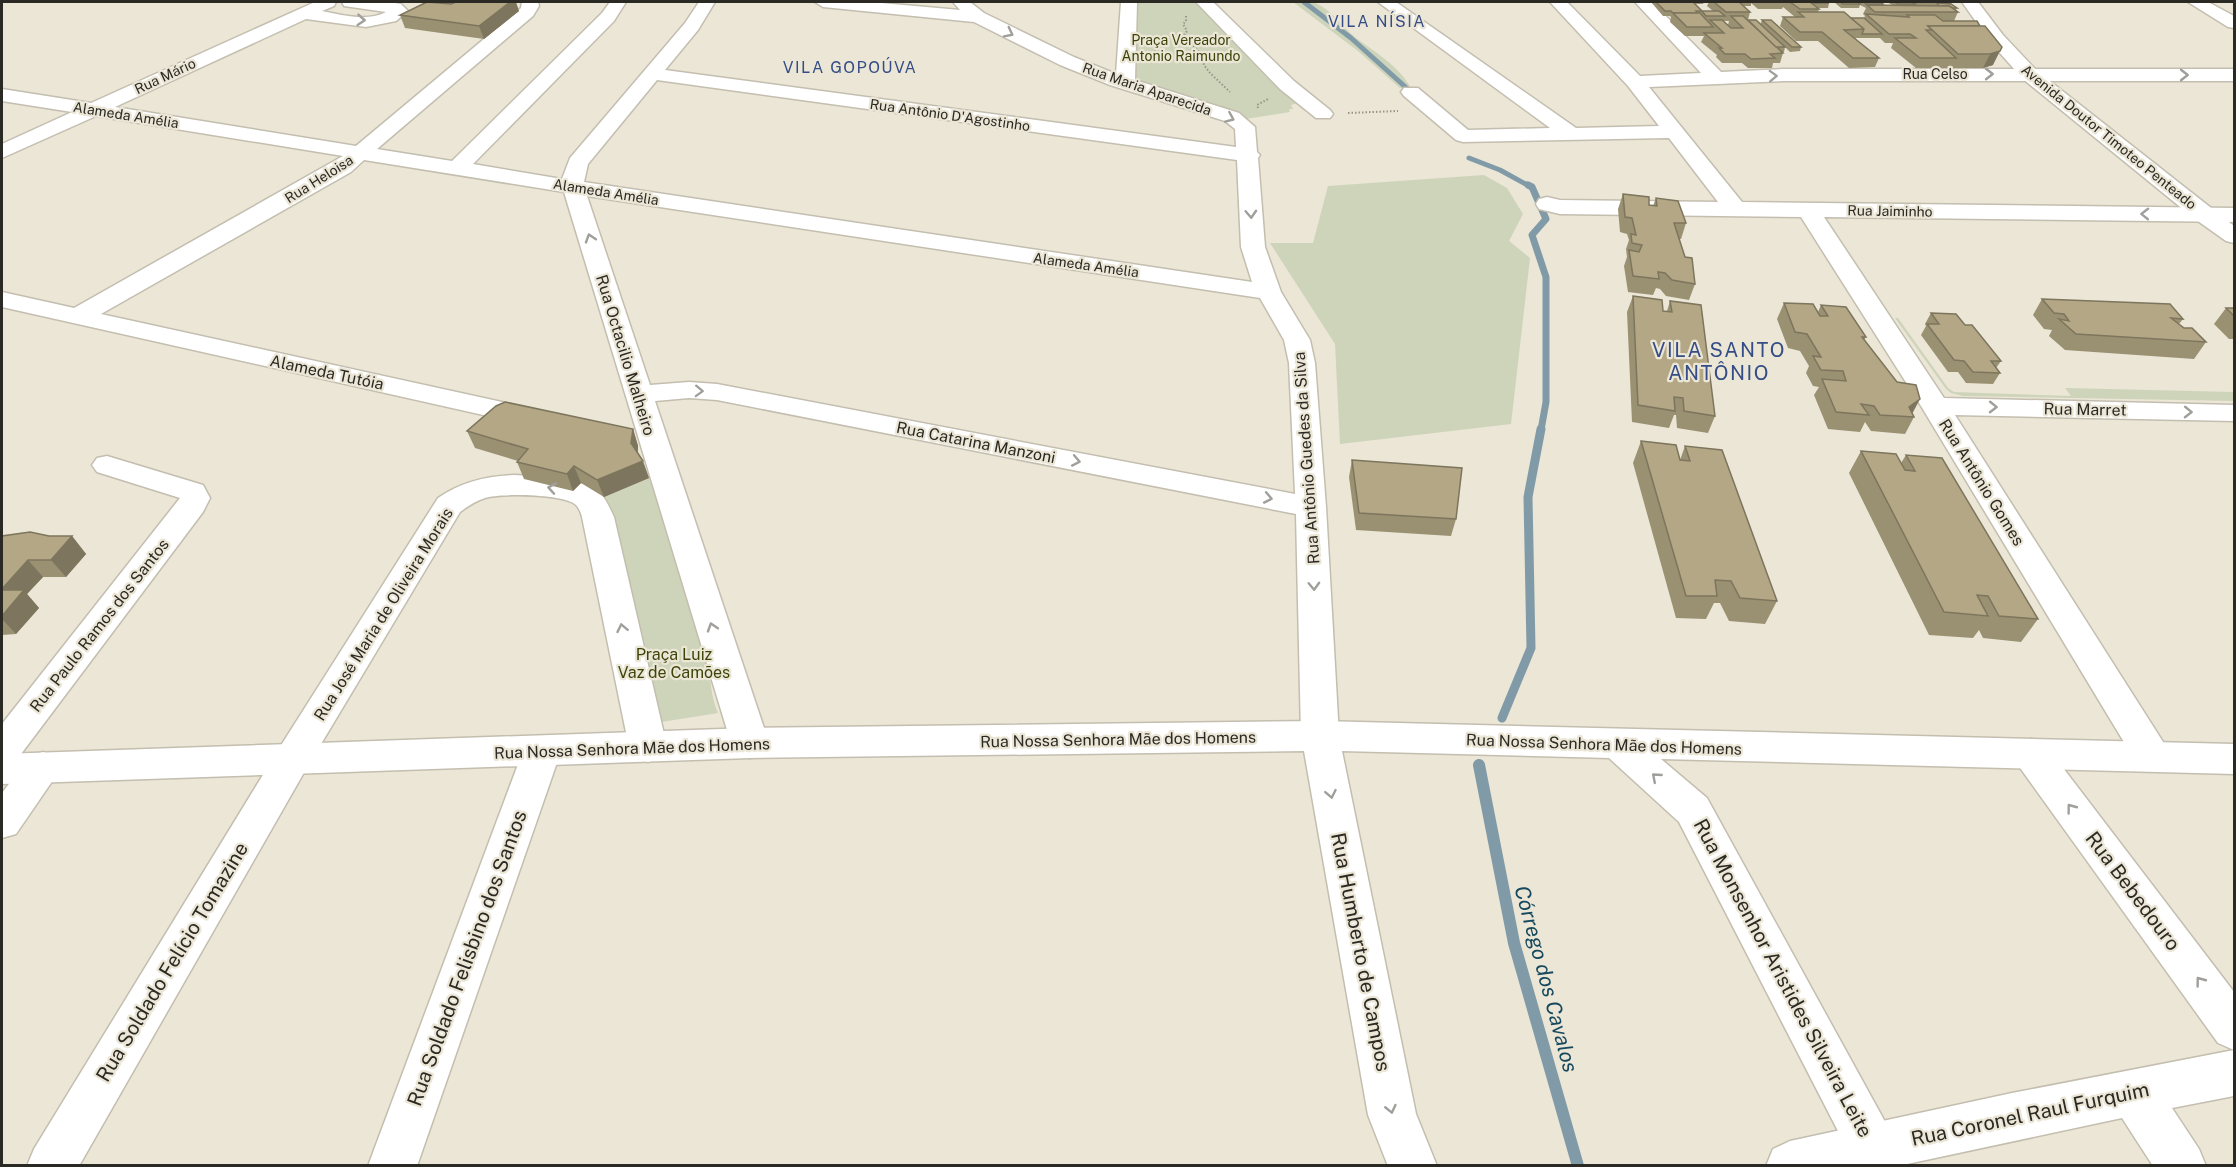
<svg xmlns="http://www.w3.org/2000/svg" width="2236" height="1167" font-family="'Public Sans',sans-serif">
<rect width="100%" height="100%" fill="#ebe6d6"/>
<!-- green -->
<g fill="#ced4ba">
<polygon points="1135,2 1201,2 1301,102 1291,105 1293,109 1289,109 1290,112 1246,119 1139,82 1133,76"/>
<path d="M1293 2C1299 2 1307 0 1312 2 1330 7 1342 27 1356 38 1376 53 1399 66 1411 88H1400L1358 51Z"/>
<polygon points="1484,175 1507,188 1523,214 1509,241 1530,258 1511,424 1340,444 1335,344 1270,243 1313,243 1328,186"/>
<polygon points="1895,318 1898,318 1948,388 1954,392 2071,396 2065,388 2234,392 2234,401 1963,396 1951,393 1946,389"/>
<path d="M649 478C671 536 689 595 706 655 711 674 710 696 718 713L655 723 604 497Z"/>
</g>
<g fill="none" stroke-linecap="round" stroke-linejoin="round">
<!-- stream-far3 -->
<g stroke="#809ba7" stroke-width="5">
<polyline points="1304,2 1351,38 1411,92"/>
<polyline points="1469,158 1500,170 1531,187"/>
</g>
<!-- stream-far2 -->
<polyline stroke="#809ba7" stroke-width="7" points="1528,185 1532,187 1546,219 1532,235 1546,277 1546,402 1541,430"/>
<!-- stream-far1 -->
<polyline stroke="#809ba7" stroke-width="9" points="1502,718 1531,648 1528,497 1541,429"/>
<!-- stream -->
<polyline stroke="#809ba7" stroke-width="12" points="1479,765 1514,943 1578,1166"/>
<!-- minor casing -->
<g stroke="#c3beaf" stroke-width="3">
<g id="minor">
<path d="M315 2H336L334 6 322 11C342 15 367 22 386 12L344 6 342 2 395 3 401 4 408 11 396 21 366 27 306 19 115 107 356 146 521 8 522 2H538L539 6 533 16 377 149 452 161 602 13 610 2H626L614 21 473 164 562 179 570 158 685 23 699 2H715L698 30 665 70 1236 147 1235 129 1225 121 1110 85 1060 65 974 22 823 7 815 2H870L960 10 953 2H970L984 13 1074 57 1116 74 1121 2H1137L1135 80 1239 113 1255 127 1257 152 1260 155 1258 158 1265 247 1281 292 1310 340 1315 363 1326 507 1339 736 1333 746 1320 751 1307 746 1301 736 1296 514 717 400 689 398 655 401 769 743 763 753 750 758 737 753 731 743 564 192 364 160 351 172 101 314 547 412 551 418 547 424 537 427 2 307V292L74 308 343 156 96 116 2 158V144L72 112 2 101V89L91 103ZM657 80 1237 160 1241 247 1252 282 584 182 588 164ZM587 196 1260 298 1284 340 1289 363 1295 494 717 384 689 382 650 385Z"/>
<polygon points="1196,2 1213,2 1294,81 1330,110 1333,114 1330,118 1316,118 1280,89"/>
<polygon points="1378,2 1396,2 1576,128 1659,126 1628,86 1550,2 1567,2 1640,76 1701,73 1635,2 1652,2 1721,72 1783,69 2234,69 2234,81 1783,81 1649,87 1742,202 2234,208 2234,222 1824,217 1944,398 2234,405 2234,421 1955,415 2165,745 2171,756 2165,767 2152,771 2139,767 1921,406 1801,217 1560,214 1539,209 1536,204 1539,199 1547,197 1560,200 1718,202 1669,138 1463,142 1456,140 1404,96 1401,92 1404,88 1418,88 1468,130 1550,128"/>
<polygon points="2188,2 2208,2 2234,16 2234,28 2228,27"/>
<polygon points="107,456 203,485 210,498 203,512 15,762 2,766 2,724 180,498 97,472 92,465 97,458"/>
<path d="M514 475C534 476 586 478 600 493 606 499 610 509 614 517L667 747 661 758 648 762 635 758 629 747 582 517C581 513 579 508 576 505 565 494 499 493 485 498 476 501 468 506 460 512L306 769 79 1166H27L34 1149 280 747 438 498C461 482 486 476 514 475Z"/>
<polygon points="542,736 555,740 561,751 417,1166 368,1166 523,751 529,740"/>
<polygon points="2031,739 2044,743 2234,992 2234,1050 2218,1043 2018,765 2012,754 2018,743"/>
<polygon points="43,752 56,756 62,767 16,834 2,838 2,793 30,756"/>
<polygon points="2234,1050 2234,1096 2172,1108 2199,1149 2206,1166 2153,1166 2122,1118 1898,1166 1766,1166 1773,1149 1790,1141 2012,1093"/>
</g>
</g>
<!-- tertiary casing -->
<g stroke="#c3beaf" stroke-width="3">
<polygon id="tertiary" points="1320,721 2234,744 2234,774 1661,759 1707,798 1900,1149 1907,1166 1856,1166 1679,822 1609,758 1342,751 1416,1114 1437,1166 1388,1166 1368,1115 1304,751 750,758 2,784 2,754 750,728"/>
</g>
<!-- secondary casing -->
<g stroke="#c3beaf" stroke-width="3">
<polygon id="secondary" points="1962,2 1978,2 2003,35 2037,71 2234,226 2234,243 2226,241 2195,219 2023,79 1991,43"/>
</g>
<!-- path -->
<g stroke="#989489" stroke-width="2" stroke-dasharray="1.5 2" stroke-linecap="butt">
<polyline points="1182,38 1187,31 1183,24 1186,21 1186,15"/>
<polyline points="1153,55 1156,48 1154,42 1173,37 1191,43 1201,54 1204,65 1210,73 1230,92"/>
<polyline points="1258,108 1257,105 1268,99"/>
<polyline points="1348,113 1398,111"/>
</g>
<!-- minor -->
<use href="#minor" fill="#fff" fill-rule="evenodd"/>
<!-- tertiary -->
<use href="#tertiary" fill="#fff" fill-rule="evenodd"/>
<!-- secondary -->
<use href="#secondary" fill="#fff" fill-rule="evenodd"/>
</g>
<!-- wall -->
<g fill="#9a9072" fill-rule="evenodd">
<polygon points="393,2 435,2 519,11 484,39 405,28 400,15 424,3 406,3"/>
<path d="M1651 2H1704L1703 4H1695L1702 11 1701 14 1702 11H1713L1707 6 1709 2H1827L1829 3 1828 8H1818L1819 9 1818 12 1851 18H1864L1865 16 1863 14 1866 8 1860 5 1859 8H1841L1834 2H1881L1883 4V5H1892L1887 2H1952L1951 4 1957 8 1956 10 1958 12 1954 21 1980 26 1993 65 1983 68H1916L1891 48 1893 43H1885L1880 38H1855L1879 58 1875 67 1849 68 1818 41H1796L1780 26 1783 17H1795L1783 7 1782 9H1758L1751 3V6H1744L1750 12 1748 20 1760 25 1762 20 1801 47 1800 51 1790 52 1785 47 1784 52H1781L1783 53 1780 63H1773L1772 68H1748L1742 63H1722L1716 57 1717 55 1701 42 1704 36H1685L1670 22 1671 17 1670 16H1663ZM1724 21H1729L1728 25Z"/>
<polygon points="1623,194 1649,205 1653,206 1656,198 1686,223 1681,239 1679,239 1695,284 1689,300 1666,296 1660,289 1656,288 1653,295 1628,292 1624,266 1627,257 1626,249 1629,240 1627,234 1620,232 1618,209"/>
<polygon points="1633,296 1663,311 1667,311 1670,301 1715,416 1708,433 1677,428 1676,415 1674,415 1669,428 1632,422 1627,312"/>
<polygon points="2042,299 2183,319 2179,324 2206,342 2194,359 2065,350 2049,336 2052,330 2044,329 2033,315"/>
<polygon points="1784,303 1818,312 1821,305 1866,337 1864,340 1914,417 1905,434 1871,431 1865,422 1860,432 1828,429 1814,395 1819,387 1813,386 1806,373 1809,366 1800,351 1788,348 1777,319"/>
<polygon points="2226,308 2235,308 2235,339 2229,339 2214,324"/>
<polygon points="1931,313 1965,325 2001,361 1996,368 2000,373 1993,384 1966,383 1958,372 1948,372 1921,335 1926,326 1925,324"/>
<polygon points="633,429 638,446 638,453 649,478 604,497 581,483 573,491 524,479 517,462 518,461 475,448 467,431"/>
<polygon points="1641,441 1680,460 1685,446 1777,601 1765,624 1729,621 1720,603 1714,603 1706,619 1676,618 1633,463"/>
<polygon points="1861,451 1901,463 1906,455 2038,619 2021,642 1983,638 1979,630 1973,638 1929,635 1849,473"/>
<polygon points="1352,460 1456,519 1451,536 1356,530 1349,477"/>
<polygon points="2,536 72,536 86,554 66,577 43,577 27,594 39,608 16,634 2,635"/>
</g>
<!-- shaded-wall -->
<g fill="#7d755d">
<polygon points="510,2 516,2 519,11 484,39 479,26"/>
<polygon points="2000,51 1993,65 1983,68 1990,54"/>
<polygon points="1920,399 1911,416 1909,407"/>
<polygon points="633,429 638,446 637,460 631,443"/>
<polygon points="643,461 649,478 604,497 597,480"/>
<polygon points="574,466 581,483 573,491 567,474"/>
<polygon points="72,536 86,554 66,577 51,560"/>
<polygon points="28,560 43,577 27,594 39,608 16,634 2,619 2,589"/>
</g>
<!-- building -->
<g fill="#b3a785" stroke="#7d755d" stroke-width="1.5">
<polygon points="427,2 451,4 456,2 510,2 479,26 400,15"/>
<polygon points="1656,2 1693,2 1702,11 1696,11 1698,13 1673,13 1671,11 1665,11"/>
<polygon points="1714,2 1739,2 1750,12 1726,12"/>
<polygon points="1790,2 1810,2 1819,9 1800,9"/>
<polygon points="1810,2 1827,2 1829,3 1812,3"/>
<polygon points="1840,2 1858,2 1860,4 1843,4"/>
<polygon points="1864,2 1881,2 1883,4 1866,4"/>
<polygon points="1895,2 1912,2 1916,4 1898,4"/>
<polygon points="1937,3 1951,4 1957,8 1953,8 1949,6 1939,6"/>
<polygon points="1867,5 1949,6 1958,12 1875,12"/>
<polygon points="1702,11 1719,11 1725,16 1706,16"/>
<polygon points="1798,12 1844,12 1864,29 1844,30 1879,58 1853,58 1822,32 1800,32 1783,17 1804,17"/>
<polygon points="1673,13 1700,13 1713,27 1687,27"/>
<polygon points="1866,14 1909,17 1907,15 1935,15 1943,21 1977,21 1980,26 1928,26 1932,30 1926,30 1956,58 1920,58 1895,38 1916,38 1910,34 1889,34"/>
<polygon points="1731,16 1743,16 1783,53 1770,54 1775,58 1751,59 1745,54 1725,54 1719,48 1722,48 1704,33 1724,33 1710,20 1722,20 1731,28 1743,28"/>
<polygon points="1851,18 1864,18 1882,34 1862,34 1864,29"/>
<polygon points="1748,20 1756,20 1785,47 1776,47"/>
<polygon points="1762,20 1771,20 1801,47 1792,47"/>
<polygon points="1928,26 1985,26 2002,47 2000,51 1990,54 1958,54"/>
<polygon points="1623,194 1649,197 1649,205 1657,206 1656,198 1678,201 1686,223 1674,223 1685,257 1692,258 1695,284 1672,280 1665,273 1658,272 1659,279 1633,276 1629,250 1639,252 1642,245 1632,243 1631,234 1636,235 1632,218 1625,217"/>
<polygon points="1633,296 1662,300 1663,311 1672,312 1670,301 1701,305 1715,416 1684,411 1683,398 1674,397 1675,411 1638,405"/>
<polygon points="2042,299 2170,304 2183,319 2171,318 2184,328 2192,328 2206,342 2076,334 2059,319 2069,321 2064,314 2054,313"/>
<polygon points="1784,303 1813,304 1820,316 1828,316 1821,305 1846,307 1866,337 1862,337 1897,382 1916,385 1920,399 1909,407 1914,417 1880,415 1874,406 1861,404 1869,415 1836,412 1822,379 1846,381 1843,371 1821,370 1813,356 1821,357 1807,334 1795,332"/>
<polygon points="2226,308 2235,308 2235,317"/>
<polygon points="1931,313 1956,314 1965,325 1972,325 2001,361 1991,361 2000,373 1973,372 1964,361 1954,360 1927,324 1939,324"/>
<polygon points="505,402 633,429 631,443 643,461 597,480 574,466 567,474 517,462 528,449 467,431 496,406"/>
<polygon points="1641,441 1676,445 1680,460 1690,461 1685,446 1722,450 1777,601 1740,598 1731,581 1715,580 1717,596 1686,596"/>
<polygon points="1861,451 1896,454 1905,470 1915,471 1906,455 1942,458 2038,619 1999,616 1988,596 1977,595 1988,616 1944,612"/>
<polygon points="1352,460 1462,468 1456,519 1359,513"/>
<polygon points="30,532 49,536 72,536 51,560 28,560 2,589 2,536"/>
<polygon points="2,590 24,590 2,616"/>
</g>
<!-- one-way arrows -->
<defs><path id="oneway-chevron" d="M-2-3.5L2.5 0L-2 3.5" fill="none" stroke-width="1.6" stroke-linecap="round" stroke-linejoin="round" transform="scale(1.5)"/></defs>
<g stroke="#a09f9c">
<use href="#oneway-chevron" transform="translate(361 20) rotate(4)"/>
<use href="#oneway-chevron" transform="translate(1009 33) rotate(27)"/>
<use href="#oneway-chevron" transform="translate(1989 74)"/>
<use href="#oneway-chevron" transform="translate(2184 75)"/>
<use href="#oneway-chevron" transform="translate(1773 76) rotate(-2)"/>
<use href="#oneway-chevron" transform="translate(1230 118) rotate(23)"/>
<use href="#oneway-chevron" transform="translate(1251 214) rotate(87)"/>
<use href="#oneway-chevron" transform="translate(2145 214) rotate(-179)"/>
<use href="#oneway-chevron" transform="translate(590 238) rotate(-108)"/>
<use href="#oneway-chevron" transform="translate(699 391) rotate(2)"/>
<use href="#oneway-chevron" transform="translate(1993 407) rotate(1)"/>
<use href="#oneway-chevron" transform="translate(2188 412) rotate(1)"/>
<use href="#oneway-chevron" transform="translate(1076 461) rotate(11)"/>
<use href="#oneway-chevron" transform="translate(552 488) rotate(-170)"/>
<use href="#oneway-chevron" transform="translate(1268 498) rotate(11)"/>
<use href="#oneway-chevron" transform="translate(1314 586) rotate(88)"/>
<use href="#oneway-chevron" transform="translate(712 627) rotate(-108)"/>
<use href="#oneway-chevron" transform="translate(622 628) rotate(-102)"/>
<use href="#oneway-chevron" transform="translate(1656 777) rotate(-139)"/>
<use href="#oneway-chevron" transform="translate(1331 794) rotate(79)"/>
<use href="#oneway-chevron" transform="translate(2071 808) rotate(-127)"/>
<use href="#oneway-chevron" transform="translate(2200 981) rotate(-127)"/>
<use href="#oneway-chevron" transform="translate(1391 1109) rotate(77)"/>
</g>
<g text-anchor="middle" stroke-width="4.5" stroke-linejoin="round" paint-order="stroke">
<!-- far-park labels -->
<g font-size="14" fill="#3c4409" stroke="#ebe6d6">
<text x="1181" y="45">Praça Vereador<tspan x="1181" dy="16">Antonio Raimundo</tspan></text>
</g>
<!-- far-street labels -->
<g font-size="14" fill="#2b2923" stroke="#ebe6d6">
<text x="1935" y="79">Rua Celso</text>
<text transform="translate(165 76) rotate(-25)" y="5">Rua Mário</text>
<text transform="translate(1147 89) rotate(19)" y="5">Rua Maria Aparecida</text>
<text transform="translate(126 115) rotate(9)" y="5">Alameda Amélia</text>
<text transform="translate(950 115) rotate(8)" y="5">Rua Antônio D'Agostinho</text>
<text transform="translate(2109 137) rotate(39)" y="5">Avenida Doutor Timoteo Penteado</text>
<text transform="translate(319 179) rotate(-32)" y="5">Rua Heloisa</text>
<text transform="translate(606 192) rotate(9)" y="5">Alameda Amélia</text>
<text transform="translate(1890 211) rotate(1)" y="5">Rua Jaiminho</text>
<text transform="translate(1086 265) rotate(8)" y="5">Alameda Amélia</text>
</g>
<!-- far-quarter labels -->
<g font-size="16" letter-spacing="1.5" fill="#354d86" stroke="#ebe6d6">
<text x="1377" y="27">VILA NÍSIA</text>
<text x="850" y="73">VILA GOPOÚVA</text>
</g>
<!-- street labels -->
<g font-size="16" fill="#2b2923" stroke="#ebe6d6">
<text transform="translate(626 355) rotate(73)" y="6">Rua Octacilio Malheiro</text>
<text transform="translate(327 372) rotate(12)" y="6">Alameda Tutóia</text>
<text transform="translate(2085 409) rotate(1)" y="6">Rua Marret</text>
<text transform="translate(976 442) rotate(11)" y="6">Rua Catarina Manzoni</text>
<text transform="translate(1306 458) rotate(-94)" y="6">Rua Antônio Guedes da Silva</text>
<text transform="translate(1982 482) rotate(58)" y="6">Rua Antônio Gomes</text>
<text transform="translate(383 614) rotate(-58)" y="6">Rua José Maria de Oliveira Morais</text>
<text transform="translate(99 625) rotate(-52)" y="6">Rua Paulo Ramos dos Santos</text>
<text transform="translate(1118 739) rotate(-1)" y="6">Rua Nossa Senhora Mãe dos Homens</text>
<text transform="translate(1604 744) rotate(2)" y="6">Rua Nossa Senhora Mãe dos Homens</text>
<text transform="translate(632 748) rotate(-2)" y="6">Rua Nossa Senhora Mãe dos Homens</text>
</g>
<!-- park labels -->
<g font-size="16" fill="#3c4409" stroke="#ebe6d6">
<text x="674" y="660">Praça Luiz<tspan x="674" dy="18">Vaz de Camões</tspan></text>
</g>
<!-- quarter labels -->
<g font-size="20" letter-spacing="1.5" fill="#354d86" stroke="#ebe6d6">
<text x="1719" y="357">VILA SANTO<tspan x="1719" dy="23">ANTÔNIO</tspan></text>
</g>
<!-- near-street labels -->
<g font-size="20" fill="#2b2923" stroke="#ebe6d6">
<text transform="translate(2133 891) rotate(53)" y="7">Rua Bebedouro</text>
<text transform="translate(1361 952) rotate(79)" y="7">Rua Humberto de Campos</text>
<text transform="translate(467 958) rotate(-70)" y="7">Rua Soldado Felisbino dos Santos</text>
<text transform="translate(172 962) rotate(-59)" y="7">Rua Soldado Felício Tomazine</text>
<text transform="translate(1783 978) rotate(62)" y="7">Rua Monsenhor Aristides Silveira Leite</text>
<text transform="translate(2030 1114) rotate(-12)" y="7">Rua Coronel Raul Furquim</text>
</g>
<!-- near-water labels -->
<g font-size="21" font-style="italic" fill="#17495e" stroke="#ebe6d6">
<text transform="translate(1546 979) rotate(75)" y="7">Córrego dos Cavalos</text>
</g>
</g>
<!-- border -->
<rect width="2236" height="1167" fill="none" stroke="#2b2923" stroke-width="6"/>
</svg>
